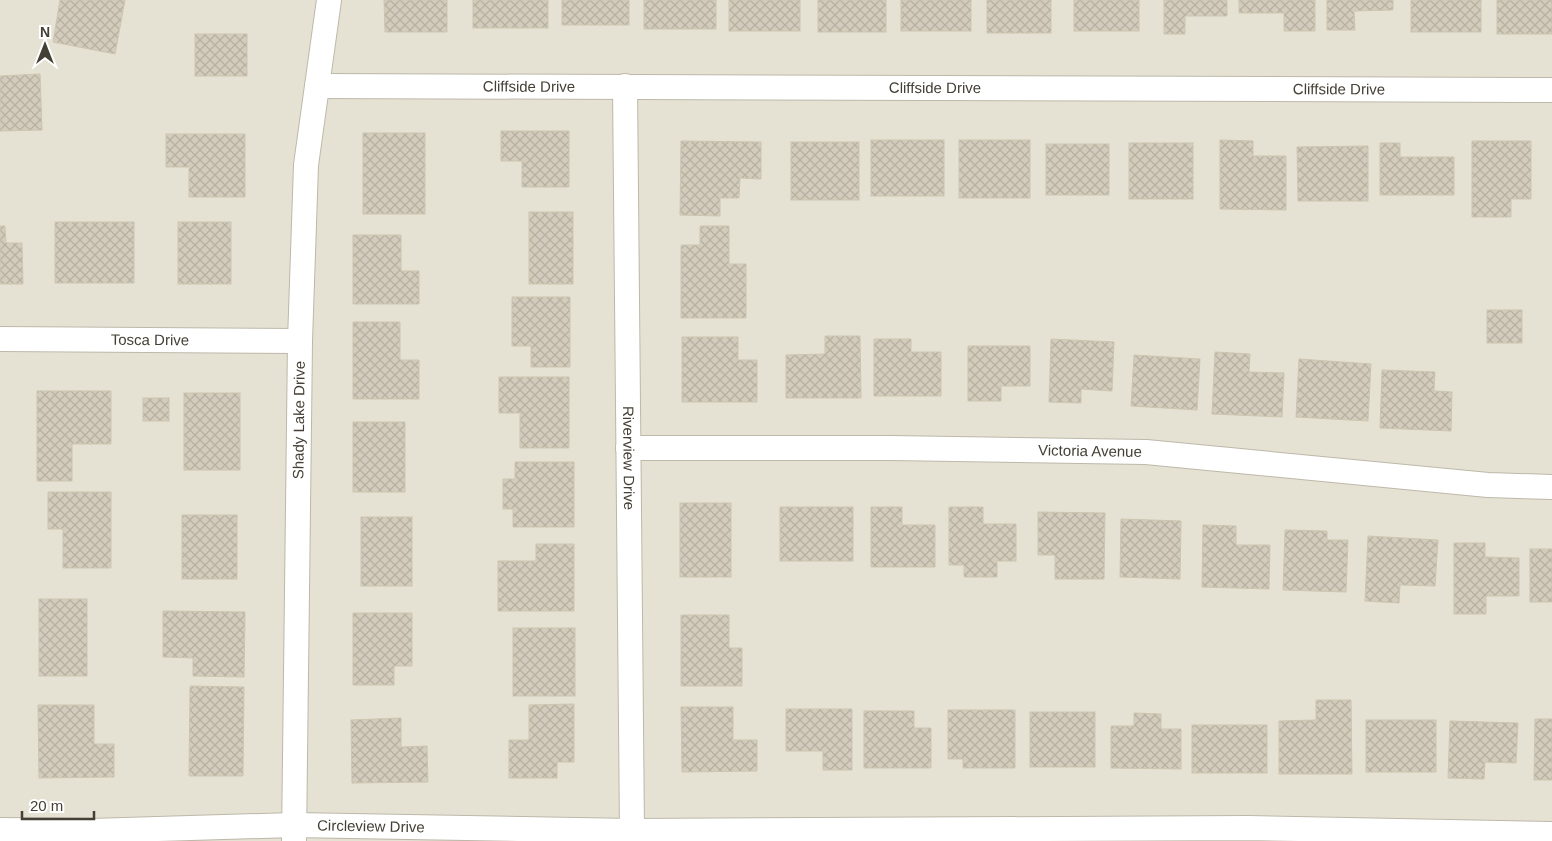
<svg xmlns="http://www.w3.org/2000/svg" width="1552" height="841" font-family="Helvetica,sans-serif">
<defs>
<pattern id="building-cross-hatch" width="8" height="8" patternUnits="userSpaceOnUse" patternTransform="scale(1.25)"><rect width="8" height="8" fill="#d3ccbc"/><path d="M0 0l8 8M0 8l8-8" fill="none" stroke="#b6b0a2"/></pattern>
</defs>
<rect width="100%" height="100%" fill="#f2f0e6"/>
<!-- residential -->
<rect fill="#e5e2d4" x="0" y="0" width="1552" height="841"/>
<!-- building -->
<g fill="url(#building-cross-hatch)" stroke="#cdc5af">
<polygon points="60,0 125,0 115,54 53,42"/>
<polygon points="384,0 447,0 447,32 385,32"/>
<rect x="473" y="0" width="75" height="28"/>
<rect x="562" y="0" width="67" height="25"/>
<rect x="644" y="0" width="72" height="29"/>
<rect x="729" y="0" width="71" height="31"/>
<rect x="818" y="0" width="68" height="32"/>
<rect x="901" y="0" width="70" height="31"/>
<rect x="987" y="0" width="64" height="33"/>
<rect x="1074" y="0" width="65" height="31"/>
<polygon points="1164,0 1227,0 1227,16 1185,16 1185,34 1164,34"/>
<polygon points="1239,0 1315,0 1315,31 1284,31 1284,13 1239,13"/>
<polygon points="1327,0 1393,0 1393,10 1354,11 1355,30 1327,30"/>
<rect x="1411" y="0" width="70" height="32"/>
<rect x="1497" y="0" width="55" height="34"/>
<rect x="195" y="34" width="52" height="42"/>
<polygon points="40,74 42,130 0,131 0,76"/>
<polygon points="501,131 569,131 569,187 522,187 522,161 501,161"/>
<rect x="363" y="133" width="62" height="81"/>
<polygon points="166,134 245,134 245,197 189,197 189,167 166,167"/>
<rect x="871" y="140" width="73" height="56"/>
<rect x="959" y="140" width="71" height="58"/>
<polygon points="1220,140 1253,141 1253,156 1286,156 1286,210 1220,209"/>
<polygon points="681,141 761,142 761,179 740,178 739,198 720,198 720,216 680,215"/>
<polygon points="1472,141 1531,141 1531,199 1511,199 1511,217 1472,217"/>
<rect x="791" y="142" width="68" height="58"/>
<rect x="1129" y="143" width="64" height="56"/>
<polygon points="1380,143 1400,143 1400,157 1454,157 1454,195 1380,195"/>
<rect x="1046" y="144" width="63" height="51"/>
<polygon points="1368,146 1368,201 1298,201 1297,147"/>
<rect x="529" y="212" width="44" height="72"/>
<rect x="55" y="222" width="79" height="61"/>
<rect x="178" y="222" width="53" height="62"/>
<polygon points="0,226 5,226 6,243 22,243 23,284 0,284"/>
<polygon points="700,226 729,226 729,264 746,264 746,318 681,318 681,245 700,245"/>
<polygon points="353,235 401,235 401,271 419,271 419,304 353,304"/>
<polygon points="512,297 570,297 570,367 531,367 531,346 512,346"/>
<rect x="1487" y="310" width="35" height="33"/>
<polygon points="353,322 400,322 400,360 419,360 419,399 353,399"/>
<polygon points="825,336 860,336 861,398 786,398 786,355 825,354"/>
<polygon points="682,337 738,337 738,360 757,360 757,402 682,402"/>
<polygon points="874,339 911,339 911,352 941,352 941,396 874,396"/>
<polygon points="1051,339 1114,342 1112,391 1081,389 1081,403 1049,402"/>
<polygon points="968,346 1030,346 1030,386 1001,386 1001,401 968,401"/>
<polygon points="1215,352 1250,354 1249,372 1284,373 1282,417 1212,414"/>
<polygon points="1134,355 1200,359 1197,410 1131,406"/>
<polygon points="1299,359 1371,364 1368,421 1296,417"/>
<polygon points="1382,370 1435,372 1434,391 1452,392 1451,431 1380,428"/>
<polygon points="499,377 569,377 569,448 520,448 520,413 499,413"/>
<polygon points="37,391 111,391 111,444 72,444 72,481 37,481"/>
<rect x="184" y="393" width="56" height="77"/>
<rect x="143" y="398" width="26" height="23"/>
<rect x="353" y="422" width="52" height="70"/>
<polygon points="515,462 574,462 574,527 513,527 513,509 503,509 503,479 515,479"/>
<polygon points="48,492 111,492 111,568 63,568 63,529 48,529"/>
<rect x="680" y="503" width="51" height="74"/>
<rect x="780" y="507" width="73" height="54"/>
<polygon points="871,507 902,507 902,525 935,525 935,567 871,567"/>
<polygon points="949,507 983,507 983,524 1016,524 1016,561 997,561 997,577 964,577 964,565 949,565"/>
<polygon points="1038,512 1105,513 1104,579 1055,579 1055,555 1038,555"/>
<rect x="182" y="515" width="55" height="64"/>
<rect x="361" y="517" width="51" height="69"/>
<polygon points="1121,519 1181,521 1180,579 1120,577"/>
<polygon points="1203,525 1236,526 1236,545 1270,545 1269,589 1202,587"/>
<polygon points="1285,530 1327,531 1327,540 1348,540 1346,592 1283,590"/>
<polygon points="1368,536 1438,540 1435,586 1400,585 1399,603 1365,601"/>
<polygon points="1454,543 1485,543 1485,557 1519,558 1519,596 1486,596 1486,614 1454,614"/>
<polygon points="536,544 574,544 574,611 498,611 498,561 536,561"/>
<rect x="1530" y="549" width="22" height="53"/>
<rect x="39" y="599" width="48" height="77"/>
<polygon points="163,611 245,612 244,677 193,676 193,658 163,657"/>
<polygon points="353,613 412,613 412,666 394,666 394,685 353,685"/>
<polygon points="681,615 729,615 729,648 742,648 742,686 681,686"/>
<rect x="513" y="628" width="62" height="68"/>
<polygon points="190,686 244,687 243,776 189,776"/>
<polygon points="1316,700 1351,700 1352,774 1279,774 1279,721 1316,720"/>
<polygon points="574,704 574,762 557,762 557,778 509,778 509,740 529,740 529,705"/>
<polygon points="38,705 94,705 94,744 114,744 114,777 39,778"/>
<polygon points="681,707 733,707 733,740 757,740 757,771 682,772"/>
<polygon points="786,709 852,709 852,770 823,770 823,751 786,751"/>
<polygon points="948,710 1015,710 1015,768 963,768 963,759 948,759"/>
<polygon points="864,711 914,711 914,728 931,728 931,768 864,768"/>
<rect x="1030" y="712" width="65" height="55"/>
<polygon points="1134,713 1161,714 1161,729 1181,729 1181,769 1111,768 1111,726 1134,726"/>
<polygon points="401,718 401,747 427,746 428,782 352,783 351,720"/>
<polygon points="1535,719 1552,719 1552,780 1534,780"/>
<rect x="1366" y="720" width="70" height="52"/>
<polygon points="1450,721 1518,723 1516,763 1485,762 1484,779 1448,778"/>
<rect x="1192" y="725" width="75" height="48"/>
</g>
<g fill="none" stroke-linecap="round" stroke-linejoin="round">
<!-- minor casing -->
<g stroke="#bdb8a9" stroke-width="26">
<g id="minor">
<path id="s1" d="M317 86 1552 90"/>
<path id="s2" d="M625 86 632 831"/>
<path id="s3" d="M0 339 300 341"/>
<path id="s4" d="M628 448H891L1146 452 1488 485 1552 487"/>
<path id="s5" d="M0 830 91 831 293 825 632 831 1248 828 1552 834"/>
<path id="s6" d="M294 841 300 341 306 165 329 0"/>
</g>
</g>
<!-- minor -->
<use href="#minor" stroke="#fff" stroke-width="24"/>
</g>
<g text-anchor="middle" stroke-width="4" stroke-linejoin="round" paint-order="stroke">
<!-- street labels -->
<g font-size="15" fill="#444035" stroke="#fff">
<text dy="5" stroke="none"><textPath href="#s1" startOffset="212">Cliffside Drive</textPath></text>
<text dy="5" stroke="none"><textPath href="#s1" startOffset="618">Cliffside Drive</textPath></text>
<text dy="5" stroke="none"><textPath href="#s1" startOffset="1022">Cliffside Drive</textPath></text>
<text dy="5" stroke="none"><textPath href="#s3" startOffset="150">Tosca Drive</textPath></text>
<text dy="5" stroke="none"><textPath href="#s6" startOffset="421">Shady Lake Drive</textPath></text>
<text dy="5" stroke="none"><textPath href="#s4" startOffset="462">Victoria Avenue</textPath></text>
<text dy="5" stroke="none"><textPath href="#s2" startOffset="372">Riverview Drive</textPath></text>
<text dy="5" stroke="none"><textPath href="#s5" startOffset="371">Circleview Drive</textPath></text>
</g>
</g>
<!-- north arrow -->
<g transform="translate(45 45)" stroke="#ffffff" stroke-width="4" paint-order="stroke">
<path d="M0-4L9 19L0 12L-9 19Z" fill="#444035"/>
<text y="-8" font-size="14" font-weight="bold" text-anchor="middle" fill="#444035">N</text>
</g>
<!-- scale -->
<path d="M22 811v8h72v-8" fill="none" stroke="#444035" stroke-width="2.5"/>
<text x="30" y="811" font-size="15" fill="#444035" stroke="#ffffff" stroke-width="4" paint-order="stroke">20 m</text>
</svg>
